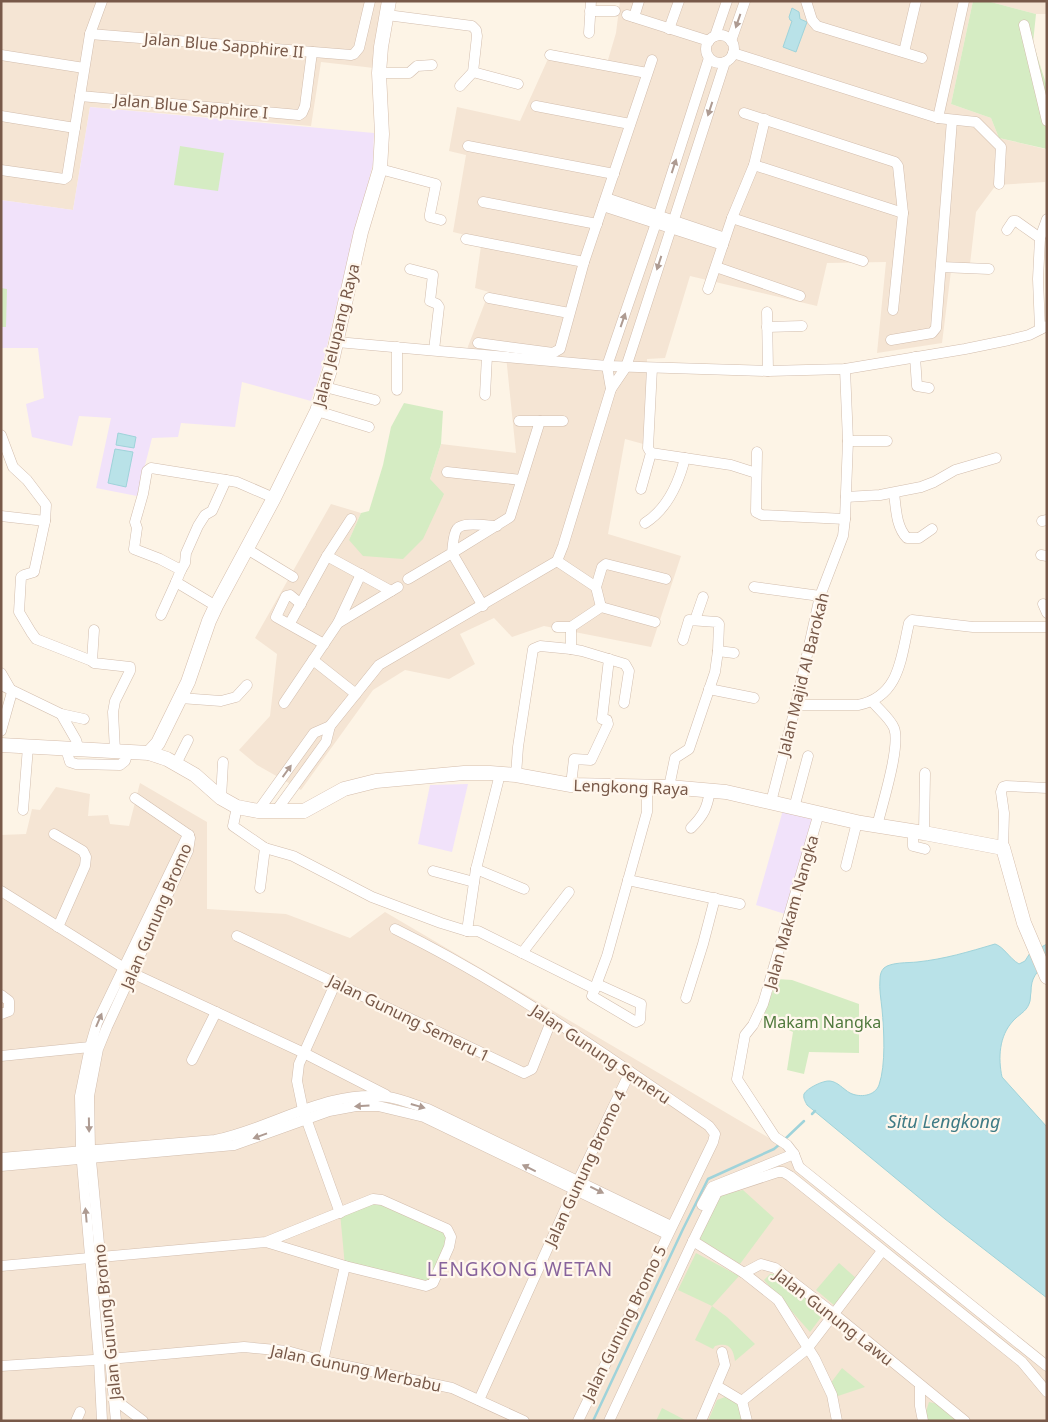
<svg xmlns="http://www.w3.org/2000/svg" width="1048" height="1422" font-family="'Noto Sans',sans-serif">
<rect width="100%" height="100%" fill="#fdf4e6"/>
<!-- residential -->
<g fill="#f5e5d4">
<polygon points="1,1 387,1 374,68 321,62 311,126 90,107 73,210 1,200"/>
<polygon points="620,1 973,1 951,104 991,118 999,138 1045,149 1045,182 996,185 976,212 970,264 952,263 942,343 877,353 886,262 827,263 817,306 690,276 665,358 647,359 647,445 625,439 608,534 681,556 651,647 544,626 512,637 494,618 460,634 475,664 449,679 405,670 373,690 301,790 257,765 239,750 270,716 277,654 255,638 331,504 361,513 349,540 430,479 441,444 516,453 506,356 467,349 489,292 475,288 482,239 453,232 466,155 449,151 457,107 520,121 552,50 608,60 616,33"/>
<polygon points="987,1 1047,1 1047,14 1036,14"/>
<polygon points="140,783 207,822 207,909 286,914 350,938 385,912 793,1152 819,1182 1047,1365 1047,1421 1,1421 1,835 26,834 32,809 40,810 56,787 90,794 88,816 108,815 110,824 129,826"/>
</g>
<!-- education -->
<g fill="#f1e2fa">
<polygon points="90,107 374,133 373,164 340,292 321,371 311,401 242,382 235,427 181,423 178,437 152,438 137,496 96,488 111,418 79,416 72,446 32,437 26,404 44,398 38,348 1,348 1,200 73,210"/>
<polygon points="468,784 452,852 418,844 430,785"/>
<polygon points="783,810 814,818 785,914 756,905"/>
</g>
<!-- green -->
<g fill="#d5ecc3">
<polygon points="973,1 987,1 1036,14 1033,43 1047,87 1047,149 999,138 991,118 951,104"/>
<polygon points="180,146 224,153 218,191 174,185"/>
<polygon points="1,288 7,289 6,327 1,327"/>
<polygon points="404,403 443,411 441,444 430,479 444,494 423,539 403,559 363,556 349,540 361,513 369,511 383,465 391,427"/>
<polygon points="777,979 792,980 859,1004 859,1053 809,1052 804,1074 787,1070 793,1032 763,1018"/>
<polygon points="743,1190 774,1218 740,1264 698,1238 720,1195"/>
<polygon points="373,1199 447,1229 451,1237 430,1285 345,1266 340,1213"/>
<path d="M696 1253 739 1276 712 1306 727 1317 755 1344 735 1361C733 1348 729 1342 715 1346L713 1349 695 1340 712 1306 678 1290Z"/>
<polygon points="839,1263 857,1279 835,1306 816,1290"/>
<polygon points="770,1274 774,1274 818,1307 822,1316 810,1332 764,1280"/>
<polygon points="842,1368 865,1387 835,1397 830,1384"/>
<polygon points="728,1396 740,1404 743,1421 708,1421 717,1400"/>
<polygon points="929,1402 938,1404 961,1421 923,1421"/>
<polygon points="662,1408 687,1421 656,1421"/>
</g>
<!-- water -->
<g fill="#b9e2e8" stroke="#9fd3da">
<polygon points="792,8 799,12 800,19 807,22 796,52 783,47 792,21 790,20 789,17"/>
<polygon points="118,433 136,437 134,448 116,445"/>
<polygon points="115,449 133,452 126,487 108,483"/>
<path d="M995 944C1004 947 1009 958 1019 964L1025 961 1030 953 1047 944V963C1036 972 1031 978 1031 992 1030 996 1031 1000 1029 1004 1026 1012 1018 1015 1013 1021 999 1036 998 1058 1002 1077L1047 1127V1298L945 1219 807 1105C805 1101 803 1098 804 1094 807 1088 824 1080 830 1081 838 1082 843 1089 850 1093 860 1098 875 1096 879 1085 886 1065 884 1030 882 1009 881 999 879 989 880 979 880 975 881 971 884 968 891 962 908 963 917 962 945 959 968 952 995 944Z"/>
</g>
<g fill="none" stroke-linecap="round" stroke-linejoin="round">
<!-- stream -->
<g stroke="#9fd3da" stroke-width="2.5">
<polyline points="812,1114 815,1111"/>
<polyline points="784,1140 804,1121"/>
<polyline points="593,1421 683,1229 708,1179 774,1149 780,1144"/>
</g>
<!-- street casing -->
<g stroke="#d2bdad" stroke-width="11">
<g id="street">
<polyline points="806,1 812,20 817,26 922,58"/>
<polyline points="590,11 615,11"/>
<polyline points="387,15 472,26 476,30 477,36 473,72 460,86"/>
<polyline points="627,15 709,41"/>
<polyline points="634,17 639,1"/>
<polyline points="1024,25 1047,121"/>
<polyline points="669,29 679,1"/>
<polyline points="589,33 591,1"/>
<polyline points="90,34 351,55 354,54 359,48 370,1"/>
<circle cx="720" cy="49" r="14"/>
<polyline points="715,36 727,1"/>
<polyline points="731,41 745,1"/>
<polyline points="904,52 916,1"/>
<polyline points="733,53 938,118 976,122 1001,147 999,184"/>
<polyline points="1,55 84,68"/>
<polyline points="550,55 647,73"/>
<polyline points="473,72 518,84"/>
<polyline points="379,73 409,73 417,66 432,65"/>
<polyline points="80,96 299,115 302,113 305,106 312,52"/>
<polyline points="536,106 630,124"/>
<polyline points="744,113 895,162 898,166 903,213 893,310"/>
<polyline points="1,116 75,128"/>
<polyline points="938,118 964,1"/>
<polyline points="468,146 614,174"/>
<polyline points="754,165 903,213"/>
<polyline points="380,169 436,184 430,214 430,217 441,220"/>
<polyline points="1,170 64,179 67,177 90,34 102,1"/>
<polyline points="606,198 725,238"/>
<polyline points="483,202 597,224"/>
<polyline points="603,206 723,245"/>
<polyline points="732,218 863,261"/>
<polyline points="1007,230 1013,221 1016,221 1040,238"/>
<polyline points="466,239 584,262"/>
<polyline points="716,267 800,296"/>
<polyline points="941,267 989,269"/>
<polyline points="410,269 433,275 430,301 437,304 439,307 434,350"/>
<polyline points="708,289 732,218 754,165 765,119"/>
<polyline points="489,298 569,313"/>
<polyline points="767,312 768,371"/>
<polyline points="767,327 802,326"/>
<polyline points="1040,329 1038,279 1040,238 1047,219"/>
<polyline points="891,340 932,333 936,328 952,120"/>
<polyline points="337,342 607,366 768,371 845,369 965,349 1009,340 1029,335 1047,326"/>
<polyline points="478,343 553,353 560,349 584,262 652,60"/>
<polyline points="915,357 917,386 929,388"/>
<polyline points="325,387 375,400"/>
<polyline points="611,389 607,366 656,223 709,58"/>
<polyline points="397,390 397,347"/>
<polyline points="485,395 487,356"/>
<polyline points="317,411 369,427"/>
<polyline points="519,421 563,421"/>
<polyline points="1,435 13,467 27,480 46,505 45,521"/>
<polyline points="848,441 887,441"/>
<polyline points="757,452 756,512 762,515 845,519"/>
<polyline points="651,453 731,465 756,473"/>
<polyline points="447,472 521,480"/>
<polyline points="641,489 651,453 648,448 652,368"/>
<path d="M894 493C896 508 896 527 907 538H919L932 529"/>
<polyline points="846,497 880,495 921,487 934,482 955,470 996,458"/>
<polyline points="1,516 45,521 34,572 24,575 21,577 19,612 31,632 36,639 92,661"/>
<polyline points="1042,521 1047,520"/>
<path d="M645 523C667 509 679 482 685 458"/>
<polyline points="247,549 293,577"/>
<polyline points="1041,555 1047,556"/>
<polyline points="327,556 391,591"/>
<polyline points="557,561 596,587"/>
<polyline points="181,570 185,563 186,553 198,526 205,515 212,511 226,480"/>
<path d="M408 579 452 553C453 546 453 534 457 529 463 521 488 526 497 526"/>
<polyline points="754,587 820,596"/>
<polyline points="301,604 290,595 286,596 276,617 324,644"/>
<polyline points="1043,604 1047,613"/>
<polyline points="216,606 176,582 181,570 160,559 134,549 137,528 135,522 143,494 147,471 151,468 226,480 237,482 274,498"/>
<polyline points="483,606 452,553 510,517 540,421"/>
<polyline points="601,607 596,587 602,567 606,564 666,579"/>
<polyline points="161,615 176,582"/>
<polyline points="695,620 703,597"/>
<polyline points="290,623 327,556 351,519"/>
<polyline points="338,623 361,574"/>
<polyline points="557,627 571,627 601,607 655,622"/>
<polyline points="571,627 571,649 582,651 625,664 629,671 624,703"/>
<polyline points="94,630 92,661 94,663 130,667 130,671 115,701 113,712 115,751"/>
<polyline points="718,651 734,653"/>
<polyline points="313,660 356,694"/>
<polyline points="1,673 12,692 1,731"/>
<polyline points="1,685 61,714 84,719"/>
<polyline points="709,689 754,698"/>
<polyline points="180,698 221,701 236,697 247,685"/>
<path d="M872 701C878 709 890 718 894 728 901 746 882 805 877 826"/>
<polyline points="284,703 338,623 398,587"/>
<path d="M796 705H858C900 697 901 657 909 623L912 620 973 627H1047"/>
<polyline points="61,714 76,740 79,750"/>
<polyline points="66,749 70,762 76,764 120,765 125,761 128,752"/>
<polyline points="176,764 188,740"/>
<polyline points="516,775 518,747 533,649 540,646 571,649"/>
<polyline points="571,785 574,759 591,760 608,724 607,720 602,719 609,659"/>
<polyline points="669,787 675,758 689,749 715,672 718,651 719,624 717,622 689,620 683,640"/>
<polyline points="135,798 189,835"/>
<polyline points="221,798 223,762"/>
<polyline points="771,802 796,705 820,596 843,536 845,519 848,441 845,369"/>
<polyline points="237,807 233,826 265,848 293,856 372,897 441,923 467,931 478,931 595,989"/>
<polyline points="794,808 808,756"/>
<polyline points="23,810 28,747"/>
<polyline points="258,811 314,733 330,726 379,665 557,561 563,546 611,389 626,367 631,352 725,62"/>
<polyline points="276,811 326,742 330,726"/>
<polyline points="819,813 763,1004 753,1025 745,1035 737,1079 775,1137 787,1145 794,1154 799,1167 1047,1366"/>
<path d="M691 828C704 815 707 808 710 791"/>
<polyline points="913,831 913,846 925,849"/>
<polyline points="924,833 925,773"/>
<polyline points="54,834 83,851 86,857 85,866 58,927"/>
<polyline points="1003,848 1004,813 1001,792 1003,787 1006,786 1047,788"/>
<polyline points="846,866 857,822"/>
<polyline points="476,869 524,889"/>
<polyline points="433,871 474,882"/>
<polyline points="628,880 740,904"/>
<polyline points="260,888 265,848"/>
<polyline points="1,891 132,973 304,1053 386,1095"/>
<path d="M395 929C506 983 607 1056 709 1126L715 1134 713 1142 578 1421"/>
<polyline points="467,931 476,869 500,774"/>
<polyline points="237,936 524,1073 532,1069 552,1019"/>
<polyline points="522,953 569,892"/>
<polyline points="336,982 304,1053 299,1064 297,1081 303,1110 340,1213"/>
<polyline points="597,984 641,1004 640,1020 636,1022 592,996 607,956 647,812 647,786"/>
<polyline points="1,995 9,1001 9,1011 1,1014"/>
<polyline points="686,998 703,944 715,898"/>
<polyline points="1,1056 90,1047 95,1048"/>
<polyline points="192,1060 216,1012"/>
<path d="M1 1158 215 1140C274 1128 326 1089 388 1097 401 1099 415 1105 428 1109L671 1226"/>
<polyline points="1,1166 234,1145 329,1111 356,1106 378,1106 424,1117 667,1234"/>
<polyline points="702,1205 712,1187 794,1154"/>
<polyline points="693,1241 744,1273 778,1300 815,1359 832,1395 837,1421"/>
<polyline points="1,1266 266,1242 373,1199 382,1200 447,1229 451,1237 449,1247 433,1283 426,1286 345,1266 266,1242"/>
<polyline points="744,1273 761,1264 775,1268 833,1313 965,1421"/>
<polyline points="323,1361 345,1266"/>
<polyline points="1,1366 109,1359 244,1347 287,1351 323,1361 452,1388 524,1421"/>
<polyline points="920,1385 920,1406 923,1421"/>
<polyline points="717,1386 742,1401 807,1349 882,1251"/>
<polyline points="114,1399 143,1421"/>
<polyline points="479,1400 578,1181 630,1072"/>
<polyline points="742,1401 747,1421"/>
<polyline points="76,1421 80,1412"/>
<polyline points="102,1421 99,1360 81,1151 80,1096 90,1047 97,1023 187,837 189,835"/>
<polyline points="116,1421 90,1150 89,1096 98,1049 107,1027 188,851 190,838"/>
<polyline points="609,1421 693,1241 717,1192 778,1172 783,1172 790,1176 1022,1362 1047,1392"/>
<polyline points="701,1421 725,1365 722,1352"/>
</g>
</g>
<!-- secondary casing -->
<g stroke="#d5bdab" stroke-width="15">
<g id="secondary">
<polyline points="1,745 149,753 167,759 195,775 221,798 237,807 258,811 304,811 344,789 376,781 464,773 490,773 516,775 571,785 669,787 726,792 861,823 924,833 1003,848 1024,923 1047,977"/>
<polyline points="149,753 158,743 188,682 209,621 216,606 274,498 317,411 330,370 361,232 380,169 382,134 379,73 381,47 389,1"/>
</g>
</g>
<!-- street -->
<use href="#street" stroke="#fff" stroke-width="10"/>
<!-- secondary -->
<use href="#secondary" stroke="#fff" stroke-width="14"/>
</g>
<!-- one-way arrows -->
<defs><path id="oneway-solid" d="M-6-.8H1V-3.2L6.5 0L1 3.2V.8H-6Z" transform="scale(1.25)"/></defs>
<g fill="#ae9b92">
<use href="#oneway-solid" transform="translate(738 21) rotate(109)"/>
<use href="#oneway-solid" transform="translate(710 109) rotate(108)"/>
<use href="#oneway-solid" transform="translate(674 166) rotate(-72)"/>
<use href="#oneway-solid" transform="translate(659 263) rotate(108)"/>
<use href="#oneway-solid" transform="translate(623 320) rotate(-71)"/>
<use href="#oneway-solid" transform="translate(287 771) rotate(-54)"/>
<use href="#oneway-solid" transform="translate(99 1020) rotate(-67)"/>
<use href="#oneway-solid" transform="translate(362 1106) rotate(177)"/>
<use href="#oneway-solid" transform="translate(418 1106) rotate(16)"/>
<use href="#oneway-solid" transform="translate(89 1125) rotate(89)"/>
<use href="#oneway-solid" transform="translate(260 1136) rotate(160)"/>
<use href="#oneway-solid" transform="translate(529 1168) rotate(-154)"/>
<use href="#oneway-solid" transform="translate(597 1190) rotate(26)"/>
<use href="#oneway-solid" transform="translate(86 1215) rotate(-95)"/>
</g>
<g text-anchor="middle" stroke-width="4.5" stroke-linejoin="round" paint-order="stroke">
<!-- street labels -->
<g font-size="16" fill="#785949" stroke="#fff7ed">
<text transform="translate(224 45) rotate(5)" y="6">Jalan Blue Sapphire II</text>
<text transform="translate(191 106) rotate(5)" y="6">Jalan Blue Sapphire I</text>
<text transform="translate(336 335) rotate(-76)" y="6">Jalan Jelupang Raya</text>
<text transform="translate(803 674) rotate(-76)" y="6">Jalan Majid Al Barokah</text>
<text transform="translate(631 787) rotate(2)" y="6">Lengkong Raya</text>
<text transform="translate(791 912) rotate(-74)" y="6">Jalan Makam Nangka</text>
<text transform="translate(156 916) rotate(-67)" y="6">Jalan Gunung Bromo</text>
<text transform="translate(409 1018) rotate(26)" y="6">Jalan Gunung Semeru 1</text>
<text transform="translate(601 1054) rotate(34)" y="6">Jalan Gunung Semeru</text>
<text transform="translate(585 1168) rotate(-65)" y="6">Jalan Gunung Bromo 4</text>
<text transform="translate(834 1317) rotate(38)" y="6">Jalan Gunung Lawu</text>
<text transform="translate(107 1322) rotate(-96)" y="6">Jalan Gunung Bromo</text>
<text transform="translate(624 1323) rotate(-64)" y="6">Jalan Gunung Bromo 5</text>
<text transform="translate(356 1368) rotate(12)" y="6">Jalan Gunung Merbabu</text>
</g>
<!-- park labels -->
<g font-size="16" fill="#50793d" stroke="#fff7ed">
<text x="822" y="1028">Makam Nangka</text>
</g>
<!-- water labels -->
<g font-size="18" font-style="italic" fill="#3f7b85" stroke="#fff7ed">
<text x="944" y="1128">Situ Lengkong</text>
</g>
<!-- quarter labels -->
<g font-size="19" letter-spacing="1" fill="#88649c" stroke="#fff7ed">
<text x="520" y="1276">LENGKONG WETAN</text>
</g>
</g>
<!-- border -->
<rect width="1048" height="1422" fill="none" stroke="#785949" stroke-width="5"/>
</svg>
